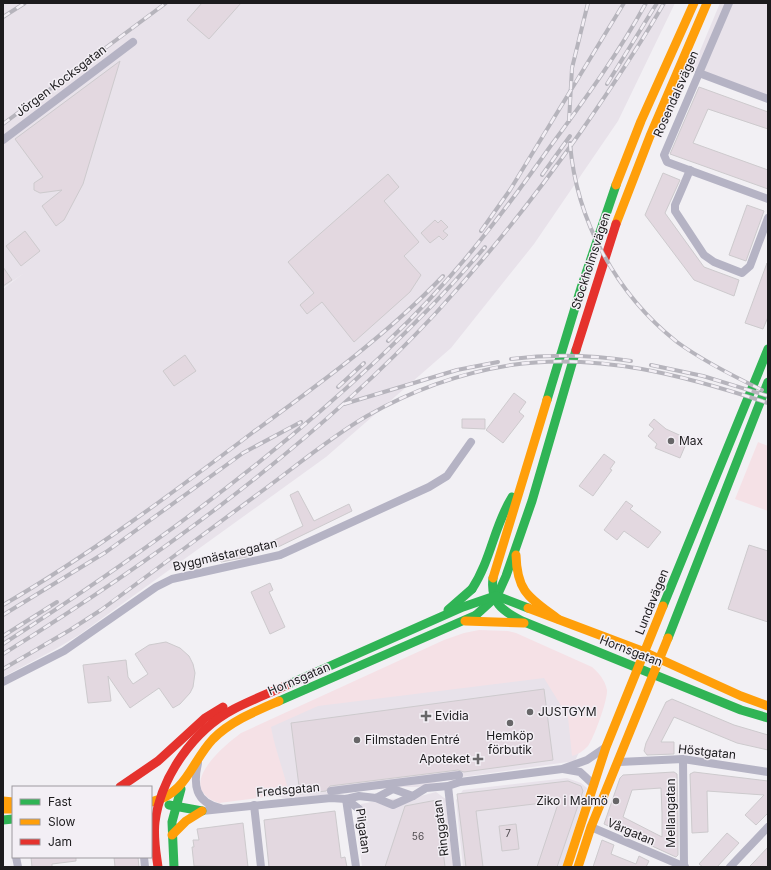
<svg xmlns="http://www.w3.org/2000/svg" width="771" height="870" font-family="Inter,sans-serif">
<rect width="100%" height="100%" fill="#f2f0f4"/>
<!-- built -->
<g fill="#e8e2ea">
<polygon points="3,3 675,3 618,121 534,244 451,348 326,457 79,635 54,650 3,677 3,289 24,273 3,288"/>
<polygon points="720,3 768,3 768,97 692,70"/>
<polygon points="475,634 598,711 575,761 455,778 418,787 393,787 287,799 269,794 247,733"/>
<polygon points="567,778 581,783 587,788 563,867 463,867 456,800 463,790"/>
<polygon points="436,792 447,800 455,867 362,867 356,819 361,804 387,799 413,798"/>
</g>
<!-- green -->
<g fill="#f5e1e6">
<polygon points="758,442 768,446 768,511 735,499"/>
<path d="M479 630 508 631 516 633 592 667C599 673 605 680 607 690 608 699 594 738 588 746 583 751 579 754 572 756L568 717 544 678 318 706 271 727C275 750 284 771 289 794L219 803C174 788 222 747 241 733L444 640 464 633Z"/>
</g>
<!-- building -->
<g fill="#e3d8e0" stroke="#cdcacd" fill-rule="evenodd">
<polygon points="202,3 241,3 209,39 187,20"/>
<polygon points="120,61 83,184 64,220 56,226 42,206 62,190 40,193 34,190 34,183 43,177 15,139"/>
<polygon points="699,87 768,112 768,129 708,109 693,143 768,170 768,189 670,154"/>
<polygon points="663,173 680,180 665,213 704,267 739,280 734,296 694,280 645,215"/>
<polygon points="388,174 399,187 384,201 419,242 404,256 421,275 410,292 354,342 322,302 307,314 300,305 314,293 288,262"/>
<polygon points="747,205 764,211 746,261 729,255"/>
<polygon points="435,220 438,223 441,220 448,227 443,231 448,235 443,240 439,236 430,243 421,233"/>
<polygon points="25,231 40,251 21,266 6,246"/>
<polygon points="767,263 768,317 763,329 745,323"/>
<polygon points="3,267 12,280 3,286"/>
<polygon points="185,355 196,371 174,386 163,371"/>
<polygon points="514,393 526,402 519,412 524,416 503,443 486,430"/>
<polygon points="462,419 485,419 485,429 462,428"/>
<polygon points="654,419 666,429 688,439 680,458 655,448 657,444 648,436 654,429 649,425"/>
<polygon points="604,454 615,462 610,469 612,470 593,496 579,486"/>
<polygon points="298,491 314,521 349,504 352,511 274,549 271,542 303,526 290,495"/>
<polygon points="626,501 633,506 630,509 661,532 648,548 624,531 617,540 604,530"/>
<polygon points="749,545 768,551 768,622 728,609"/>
<polygon points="251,550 252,556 221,562 220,556"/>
<polygon points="270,583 273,590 269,592 285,627 270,634 251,592"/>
<polygon points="166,642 180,648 189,656 193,664 195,673 193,687 190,693 180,704 173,708 159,688 130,708 108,676 111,701 88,703 83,665 126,660 128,677 133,684 148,674 135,654 149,645"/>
<polygon points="544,689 553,760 464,772 458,770 330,786 326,791 300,794 291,723"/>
<polygon points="672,699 734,725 768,735 768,750 737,743 674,717 661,742 674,742 674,754 647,755 644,751 646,743 666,702"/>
<path d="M674 772 677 774 678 816V855L676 857 604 824 620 778 623 775ZM661 788 662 813V837L623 817 632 790Z"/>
<polygon points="694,772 768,781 768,813 756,825 745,815 764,795 707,791 708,832 692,833 690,774"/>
<polygon points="568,781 581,786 583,791 557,867 537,867 559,801 476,811 483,867 466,867 457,794"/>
<polygon points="437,800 445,867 385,867 405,806"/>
<polygon points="335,811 341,858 345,857 347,867 269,867 264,820"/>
<polygon points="243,823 248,867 194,866 192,847 194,847 193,840 199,840 197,829"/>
<polygon points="516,824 519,849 502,851 499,826"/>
<polygon points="727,833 739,843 717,867 703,867 699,864"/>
<polygon points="602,840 614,845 611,854 636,864 639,856 649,861 646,867 593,867"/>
<polygon points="768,847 768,867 749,867 754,862"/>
<polygon points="31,857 76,857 76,861 52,864 52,867 32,867"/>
<polygon points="114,857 138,857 139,867 115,867"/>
</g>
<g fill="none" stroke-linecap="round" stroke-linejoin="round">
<!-- street -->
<g stroke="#b5b3c4" stroke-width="8">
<polyline points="729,3 664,155 667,162 768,199"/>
<polyline points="699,73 768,99"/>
<polyline points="3,140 133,42"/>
<polyline points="690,170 675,205 675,211 704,255 714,262 742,273 750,266 768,218"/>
<polyline points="3,682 64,651 156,587 172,579 280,555 429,487 447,476 471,442"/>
<polyline points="683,759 684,867"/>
<polyline points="619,762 683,759 768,772"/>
<path d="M198 763C193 785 195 802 220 808"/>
<polyline points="563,769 580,772 594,785"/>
<polyline points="448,786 457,867"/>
<polyline points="331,791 459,775"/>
<polyline points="376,798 393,805 413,796"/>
<polyline points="346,799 356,867"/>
<polyline points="346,799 359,809"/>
<polyline points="254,805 261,867"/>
<polyline points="202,811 331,798 346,799 359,796 376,798 393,789 413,796 426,788 448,786 460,782 562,769 587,760 606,747"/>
<polyline points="591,827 685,867"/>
<polyline points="16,857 18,867"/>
<polyline points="144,857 145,867"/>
<polyline points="730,867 768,827"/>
</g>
<!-- fast -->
<g stroke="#30b455" stroke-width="9">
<polyline points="547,400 581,288 616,185"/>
<path d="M493 578C490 602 502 611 522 621L741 710 768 718"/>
<path d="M472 589C491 560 494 526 512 497"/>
<polyline points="663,606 768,349"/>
<polyline points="448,610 472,589"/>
<polyline points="476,615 497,596 506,576 532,501 576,350"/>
<polyline points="668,638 768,382"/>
<polyline points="287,685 463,607 492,597 497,596 528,608"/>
<polyline points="279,701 476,615"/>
<polyline points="169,805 202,811"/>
<polyline points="3,820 13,819"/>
<polyline points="174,867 172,822 181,789"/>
</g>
<!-- slow -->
<g stroke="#ff9f0a" stroke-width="9">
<polyline points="616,185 641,121 694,3"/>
<polyline points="616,224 650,136 707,3"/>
<path d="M516 555C517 593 530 598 558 619"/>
<polyline points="493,578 547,400"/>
<polyline points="528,608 642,651 741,696 768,706"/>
<polyline points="465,621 524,623"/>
<polyline points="3,801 13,802"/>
<path d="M151 802C187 794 191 762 213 739 231 721 256 711 279 701"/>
<polyline points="3,809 13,809"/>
<polyline points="172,835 186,821 202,811"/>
<polyline points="567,867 606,747 663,606"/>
<polyline points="578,867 591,827 668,638"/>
</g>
<!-- jam -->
<g stroke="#e5322d" stroke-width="9">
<polyline points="576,350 616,224"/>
<polyline points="120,787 158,761 205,718 223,707"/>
<path d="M158 867C156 852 153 837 155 822 161 776 194 730 234 709 251 700 270 693 287 685"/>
</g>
<!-- rail casing -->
<g stroke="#b6b4bc" stroke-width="4">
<g id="rail">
<polyline points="3,17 25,3"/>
<polyline points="607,84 657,3"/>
<polyline points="569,121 572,68 588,3"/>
<polyline points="3,124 166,3"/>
<path d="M570 143C576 220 616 294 677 342 703 361 733 376 762 390"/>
<polyline points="542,175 570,136"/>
<polyline points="481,231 510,190 624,3"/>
<path d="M388 341C449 284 499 219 547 151 582 103 617 56 646 3"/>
<path d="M511 359C551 354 592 355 631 361"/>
<polyline points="651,365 703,376 768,396"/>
<polyline points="338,387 364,363"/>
<polyline points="344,404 457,370 498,362"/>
<path d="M3 605C91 554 171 494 252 433 319 384 386 336 443 276"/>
<polyline points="3,615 106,552 243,453 301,422"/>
<polyline points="3,636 57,602"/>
<path d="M3 644C174 534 352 403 485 247"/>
<path d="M3 654C155 560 313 445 435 314 488 256 537 194 582 130 611 88 639 47 664 3"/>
<path d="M3 669 70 630 101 610C153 571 206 533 258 494 294 468 329 438 367 416 412 390 461 373 511 365 599 352 686 376 768 403"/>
</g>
</g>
<!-- rail -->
<use href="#rail" stroke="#f3eff5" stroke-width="2.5" stroke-dasharray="8" stroke-linecap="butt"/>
</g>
<!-- markers -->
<g fill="#676668" stroke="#f3eff5" stroke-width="1.5">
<circle cx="671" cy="441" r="4"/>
<circle cx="530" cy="712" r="4"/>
<path d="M424 710h4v4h4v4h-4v4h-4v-4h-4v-4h4z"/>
<circle cx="510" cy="723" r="4"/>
<circle cx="357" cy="740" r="4"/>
<path d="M476 753h4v4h4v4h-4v4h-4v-4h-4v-4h4z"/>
<circle cx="616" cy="801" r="4"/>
</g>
<g text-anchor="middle" stroke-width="3" stroke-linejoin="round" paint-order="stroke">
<!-- number labels -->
<g font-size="10" fill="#504c50">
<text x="508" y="837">7</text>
<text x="418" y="840">56</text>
</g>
<!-- street labels -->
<g font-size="12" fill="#1c1b1d" stroke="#f3eff5">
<text transform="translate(61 81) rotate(-37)" y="4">Jörgen Kocksgatan</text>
<text transform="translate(676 94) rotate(-66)" y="4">Rosendalsvägen</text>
<text transform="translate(591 261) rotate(-72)" y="4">Stockholmsvägen</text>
<text transform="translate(225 555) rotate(-13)" y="4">Byggmästaregatan</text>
<text transform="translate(652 602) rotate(-68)" y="4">Lundavägen</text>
<text transform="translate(631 651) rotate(21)" y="4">Hornsgatan</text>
<text transform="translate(299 679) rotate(-23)" y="4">Hornsgatan</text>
<text transform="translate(707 752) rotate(6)" y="4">Höstgatan</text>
<text transform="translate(288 790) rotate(-5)" y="4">Fredsgatan</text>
<text transform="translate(671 813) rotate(-90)" y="4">Mellangatan</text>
<text transform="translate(441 828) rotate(-97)" y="4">Ringgatan</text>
<text transform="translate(363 831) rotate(82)" y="4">Pilgatan</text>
<text transform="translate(631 832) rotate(23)" y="4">Vårgatan</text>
</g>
<!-- poi labels -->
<g font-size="12" fill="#1c1b1d" stroke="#f3eff5" text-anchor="start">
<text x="679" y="445">Max</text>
<text x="538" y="716">JUSTGYM</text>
<text x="435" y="720">Evidia</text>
<text x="510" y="740" text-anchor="middle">Hemköp<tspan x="510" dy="14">förbutik</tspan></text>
<text x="365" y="744">Filmstaden Entré</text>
<text x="470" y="763" text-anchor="end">Apoteket</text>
<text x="608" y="805" text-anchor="end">Ziko i Malmö</text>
</g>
</g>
<!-- border -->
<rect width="771" height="870" fill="none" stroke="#1c1b1d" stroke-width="8"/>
<!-- legend -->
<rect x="12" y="786" width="140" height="72" fill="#f3eff5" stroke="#9d9a9f"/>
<rect x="20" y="799" width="20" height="6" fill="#30b455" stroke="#9d9a9f"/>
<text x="48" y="806" font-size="12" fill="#1c1b1d">Fast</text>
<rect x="20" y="819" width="20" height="6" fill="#ff9f0a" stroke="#9d9a9f"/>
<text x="48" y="826" font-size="12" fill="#1c1b1d">Slow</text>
<rect x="20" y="839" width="20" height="6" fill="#e5322d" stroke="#9d9a9f"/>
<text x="48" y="846" font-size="12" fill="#1c1b1d">Jam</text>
</svg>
